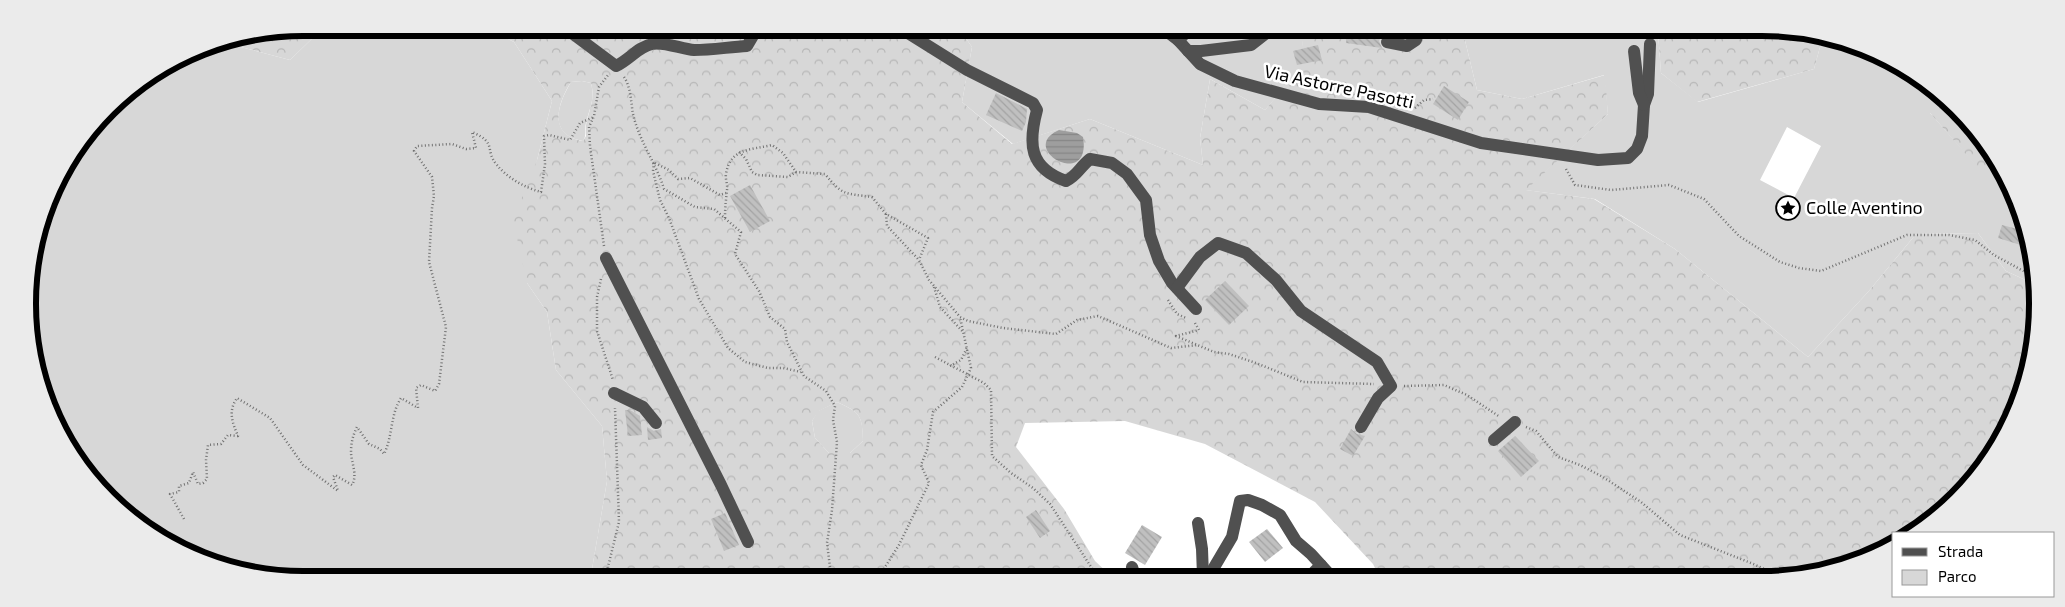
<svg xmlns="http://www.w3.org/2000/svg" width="2065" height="607" font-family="'Exo 2',sans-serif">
<defs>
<pattern id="forest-crowns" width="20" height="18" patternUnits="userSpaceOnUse" patternTransform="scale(1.25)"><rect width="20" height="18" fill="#d7d7d7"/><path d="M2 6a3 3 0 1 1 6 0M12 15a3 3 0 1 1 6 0" fill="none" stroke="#b7b7b7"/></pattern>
<pattern id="water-rules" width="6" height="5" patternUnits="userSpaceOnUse" patternTransform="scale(1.25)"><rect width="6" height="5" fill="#9e9e9e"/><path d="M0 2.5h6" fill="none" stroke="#868686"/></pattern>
<pattern id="building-back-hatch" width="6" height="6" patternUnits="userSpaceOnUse" patternTransform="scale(1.25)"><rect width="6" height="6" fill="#c0c0c0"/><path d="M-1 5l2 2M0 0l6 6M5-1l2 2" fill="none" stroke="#a3a3a3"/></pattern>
</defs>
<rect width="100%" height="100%" fill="#fff"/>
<!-- green -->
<g fill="#d7d7d7" fill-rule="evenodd">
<polygon points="323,28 487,28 514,42 552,101 537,160 527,283 547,312 556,370 602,426 607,481 591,575 250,574 150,533 84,471 37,375 28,285 56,181 121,96 198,48 232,42 233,45 290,60"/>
<polygon points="960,30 1304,31 1300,69 1265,110 1210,79 1200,138 1203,165 1090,119 1013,144 962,102 972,47"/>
<path d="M1463 32H1658L1661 73 1698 102 1814 69 1823 36 1915 74 1930 89V113L1976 165H1997L2032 249V283L2006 271 1978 233 1916 234 1868 292 1808 357 1675 249 1595 199 1525 190 1608 114 1604 75 1522 99 1477 90ZM1787 127 1821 146 1794 198 1760 180Z"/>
<path d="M582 81 591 83C596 103 587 111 585 130 585 135 586 136 583 141 548 135 557 105 571 82Z"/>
<path d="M837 402C861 413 862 415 863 441L850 453H829L815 438 812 421 818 411Z"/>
</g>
<!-- forest -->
<g fill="url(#forest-crowns)" fill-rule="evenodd">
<polygon points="303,28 323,28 290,60 233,45 232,42"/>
<path d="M487 28 960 30 972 47 962 102 1012 144 1090 119 1203 165 1200 138 1210 79 1265 110 1299 69 1304 31 1463 32 1477 90 1522 99 1605 75 1608 114 1526 190 1594 199 1675 249 1808 357 1868 292 1916 234 1978 233 2006 271 2032 283V357L2001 441 1956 499 1908 533H1894V544L1883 551 1797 577 1379 576 1373 564 1315 502 1205 444 1125 421 1025 423 1016 447 1064 509 1095 561 1111 576 591 575 607 481 602 426 556 370 547 312 527 283 513 220 537 160 552 101 514 42ZM582 81 591 83C597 105 583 118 586 136L583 141C548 135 557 104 571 82ZM837 402C861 413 862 415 863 441L850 453H829L815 438 812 421 819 411Z"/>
<polygon points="1658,32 1815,33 1823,36 1814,69 1697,102 1661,73"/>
<polygon points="1930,89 1991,150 1997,165 1976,166 1930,113"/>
</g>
<!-- water -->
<path fill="url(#water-rules)" d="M1059 130 1077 133 1083 137C1092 191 1016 149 1059 130Z"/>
<!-- building -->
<g fill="url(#building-back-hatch)">
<polygon points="1348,31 1384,31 1379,41 1382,48 1346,43"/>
<polygon points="1318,45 1322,60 1297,65 1293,51"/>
<polygon points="1444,86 1469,102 1458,120 1433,104"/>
<polygon points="996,93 1027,109 1026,122 1022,131 986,115"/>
<polygon points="750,185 770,221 750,232 730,196"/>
<polygon points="2002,225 2025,231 2027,236 2024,246 1998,238"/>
<polygon points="1225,281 1249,306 1229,325 1205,300"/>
<polygon points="625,410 630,410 640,416 642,435 628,436"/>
<polygon points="647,427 654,431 661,429 662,438 648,440"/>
<polygon points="1351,429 1357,434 1365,436 1353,456 1340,449"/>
<polygon points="1515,436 1539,461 1521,477 1498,451"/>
<polygon points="1036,510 1050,531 1040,538 1026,517"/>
<polygon points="725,513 739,545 724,551 711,519"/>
<polygon points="1142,525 1162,537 1145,565 1125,553"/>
<polygon points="1267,529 1283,548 1265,562 1249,542"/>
</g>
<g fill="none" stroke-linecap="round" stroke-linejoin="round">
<!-- path -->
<g stroke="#727272" stroke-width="2.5" stroke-dasharray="1 2.5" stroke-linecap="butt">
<path d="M624 77C631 87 631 103 633 114 639 141 656 163 664 189L695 207 714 209 741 232 735 254 759 291 770 317 785 329 787 342 804 376 826 391 835 406 833 420 837 442 832 510 827 543 831 575"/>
<polyline points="1415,108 1424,100 1433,99"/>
<polyline points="739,152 746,159 752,172 757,175 788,177 796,172"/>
<polyline points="654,163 653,171 660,200 669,218 699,299 728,348 745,362 768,368 783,368 801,372"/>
<polyline points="655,163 669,170 678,179 690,178 720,195 726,193"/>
<polyline points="1566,169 1575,185 1611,190 1669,185 1704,199 1739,236 1780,262 1799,268 1821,271 1907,235 1949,235 1975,240 1994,255 2027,273 2032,273"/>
<polyline points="886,214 887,226 919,260 929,280 960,317 968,321 1003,328 1056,334 1077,320 1098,316 1171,348 1198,345"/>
<path d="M725 218C725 208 726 200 727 190 728 185 725 179 726 174 730 148 751 150 772 145L783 153 796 172 825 174C843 196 844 193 872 197L886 214 928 238 919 260"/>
<polyline points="604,246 590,146 589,127 594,116 599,87 608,75"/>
<polyline points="601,279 597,297 597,331 613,380"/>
<polyline points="934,287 940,307 964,333"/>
<polyline points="1168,300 1177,314 1186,318"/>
<polyline points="1195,323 1199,330 1176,336 1214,352 1229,354 1256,363 1303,382 1374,384"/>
<polyline points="935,357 984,383 991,390 992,456 1011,473 1033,488 1050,504 1097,576"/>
<polyline points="950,366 961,360 967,348"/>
<polyline points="1404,386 1444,385 1467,395 1500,417"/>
<polyline points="1526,427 1536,431 1558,457 1580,465 1603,477 1641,502 1680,535 1751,563 1782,577"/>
<path d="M184 519 170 494 179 492V486L189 483 193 472 198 484 203 483 207 479 206 460 208 445 221 444 228 435 238 436C232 422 228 411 237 398L270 418 303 465 338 491 333 477 335 475 352 485C358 475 351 462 351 452 351 443 353 435 357 427L369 444 380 449 384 454C393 436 390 415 401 398L418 408 416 388 421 385 435 391 439 384 446 327 429 262 432 208 434 196 432 177 414 151 417 146 452 144 466 149 476 148 472 132C498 143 484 150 497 165 507 178 526 188 541 192L545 164 544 136 549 135 570 140 580 123 594 117"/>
<polyline points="606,575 619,522 615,408"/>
<polyline points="880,575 899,545 929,483 921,465 927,450 933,412 962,387 971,368 960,317"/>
</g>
<!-- minor -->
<g stroke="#505050" stroke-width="12">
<path d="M565 28 616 66C629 60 638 47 652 44 662 41 682 49 694 50 712 50 729 47 747 46L757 29"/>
<path d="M903 30 967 70 1033 103 1037 110C1028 144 1029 168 1066 181 1077 176 1080 167 1090 159L1112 163 1127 174 1146 200 1150 235 1159 261 1172 283 1196 309"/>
<polyline points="1165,30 1178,40 1200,64 1235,81 1319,104 1369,107 1481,143 1598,160 1628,158 1637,149 1642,136 1644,105 1648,94 1650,44"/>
<polyline points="1178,40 1188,31"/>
<polyline points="1387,42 1407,46 1416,40 1418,31"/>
<polyline points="1188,51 1201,51 1251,45 1269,31"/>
<polyline points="1634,51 1639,93 1644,105"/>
<polyline points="606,258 721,485 748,542"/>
<polyline points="1177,288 1200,257 1218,243 1246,253 1276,280 1301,311 1377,362 1391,386 1378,398 1361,427"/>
<polyline points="614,393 643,407 656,423"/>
<polyline points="1494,440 1515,422"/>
<polyline points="1198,523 1202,549 1203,576"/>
<polyline points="1132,567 1135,576"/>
<polyline points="1209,576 1232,537 1240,501 1248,500 1262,505 1280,515 1296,541 1311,554 1331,576"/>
<polyline points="1310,576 1321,565"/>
</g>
</g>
<!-- icons -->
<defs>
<g id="sight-ring" transform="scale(1.25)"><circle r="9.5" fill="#fff" stroke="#000" stroke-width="1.5"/><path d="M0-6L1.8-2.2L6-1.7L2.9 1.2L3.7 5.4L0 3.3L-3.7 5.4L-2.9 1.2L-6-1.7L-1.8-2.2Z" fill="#000"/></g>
</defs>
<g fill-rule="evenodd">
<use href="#sight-ring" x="1788" y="208"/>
</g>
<g text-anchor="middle" stroke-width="5" stroke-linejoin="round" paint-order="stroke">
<!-- street labels -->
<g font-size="18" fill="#000" stroke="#fff">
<text transform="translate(1339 87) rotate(12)" y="6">Via Astorre Pasotti</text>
</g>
<!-- poi labels -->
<g font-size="18" fill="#000" stroke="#fff" text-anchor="start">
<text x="1806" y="214">Colle Aventino</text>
</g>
</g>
<!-- crop -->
<path d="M0 0H2065V607H0ZM303 36H1762A267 267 0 0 1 2029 303V304A267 267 0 0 1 1762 571H303A267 267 0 0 1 36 304V303A267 267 0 0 1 303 36Z" fill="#ebebeb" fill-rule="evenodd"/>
<path fill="none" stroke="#000" stroke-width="6" d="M303 36H1762A267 267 0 0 1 2029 303V304A267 267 0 0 1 1762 571H303A267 267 0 0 1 36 304V303A267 267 0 0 1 303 36Z"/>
<!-- legend -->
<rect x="1892" y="532" width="162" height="65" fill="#ffffff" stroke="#999999"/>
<rect x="1902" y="548" width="25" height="8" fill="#505050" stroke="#999999"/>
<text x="1938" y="557" font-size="15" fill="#000000">Strada</text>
<rect x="1902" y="570" width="25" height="15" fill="#d7d7d7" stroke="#999999"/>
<text x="1938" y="582" font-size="15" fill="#000000">Parco</text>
</svg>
